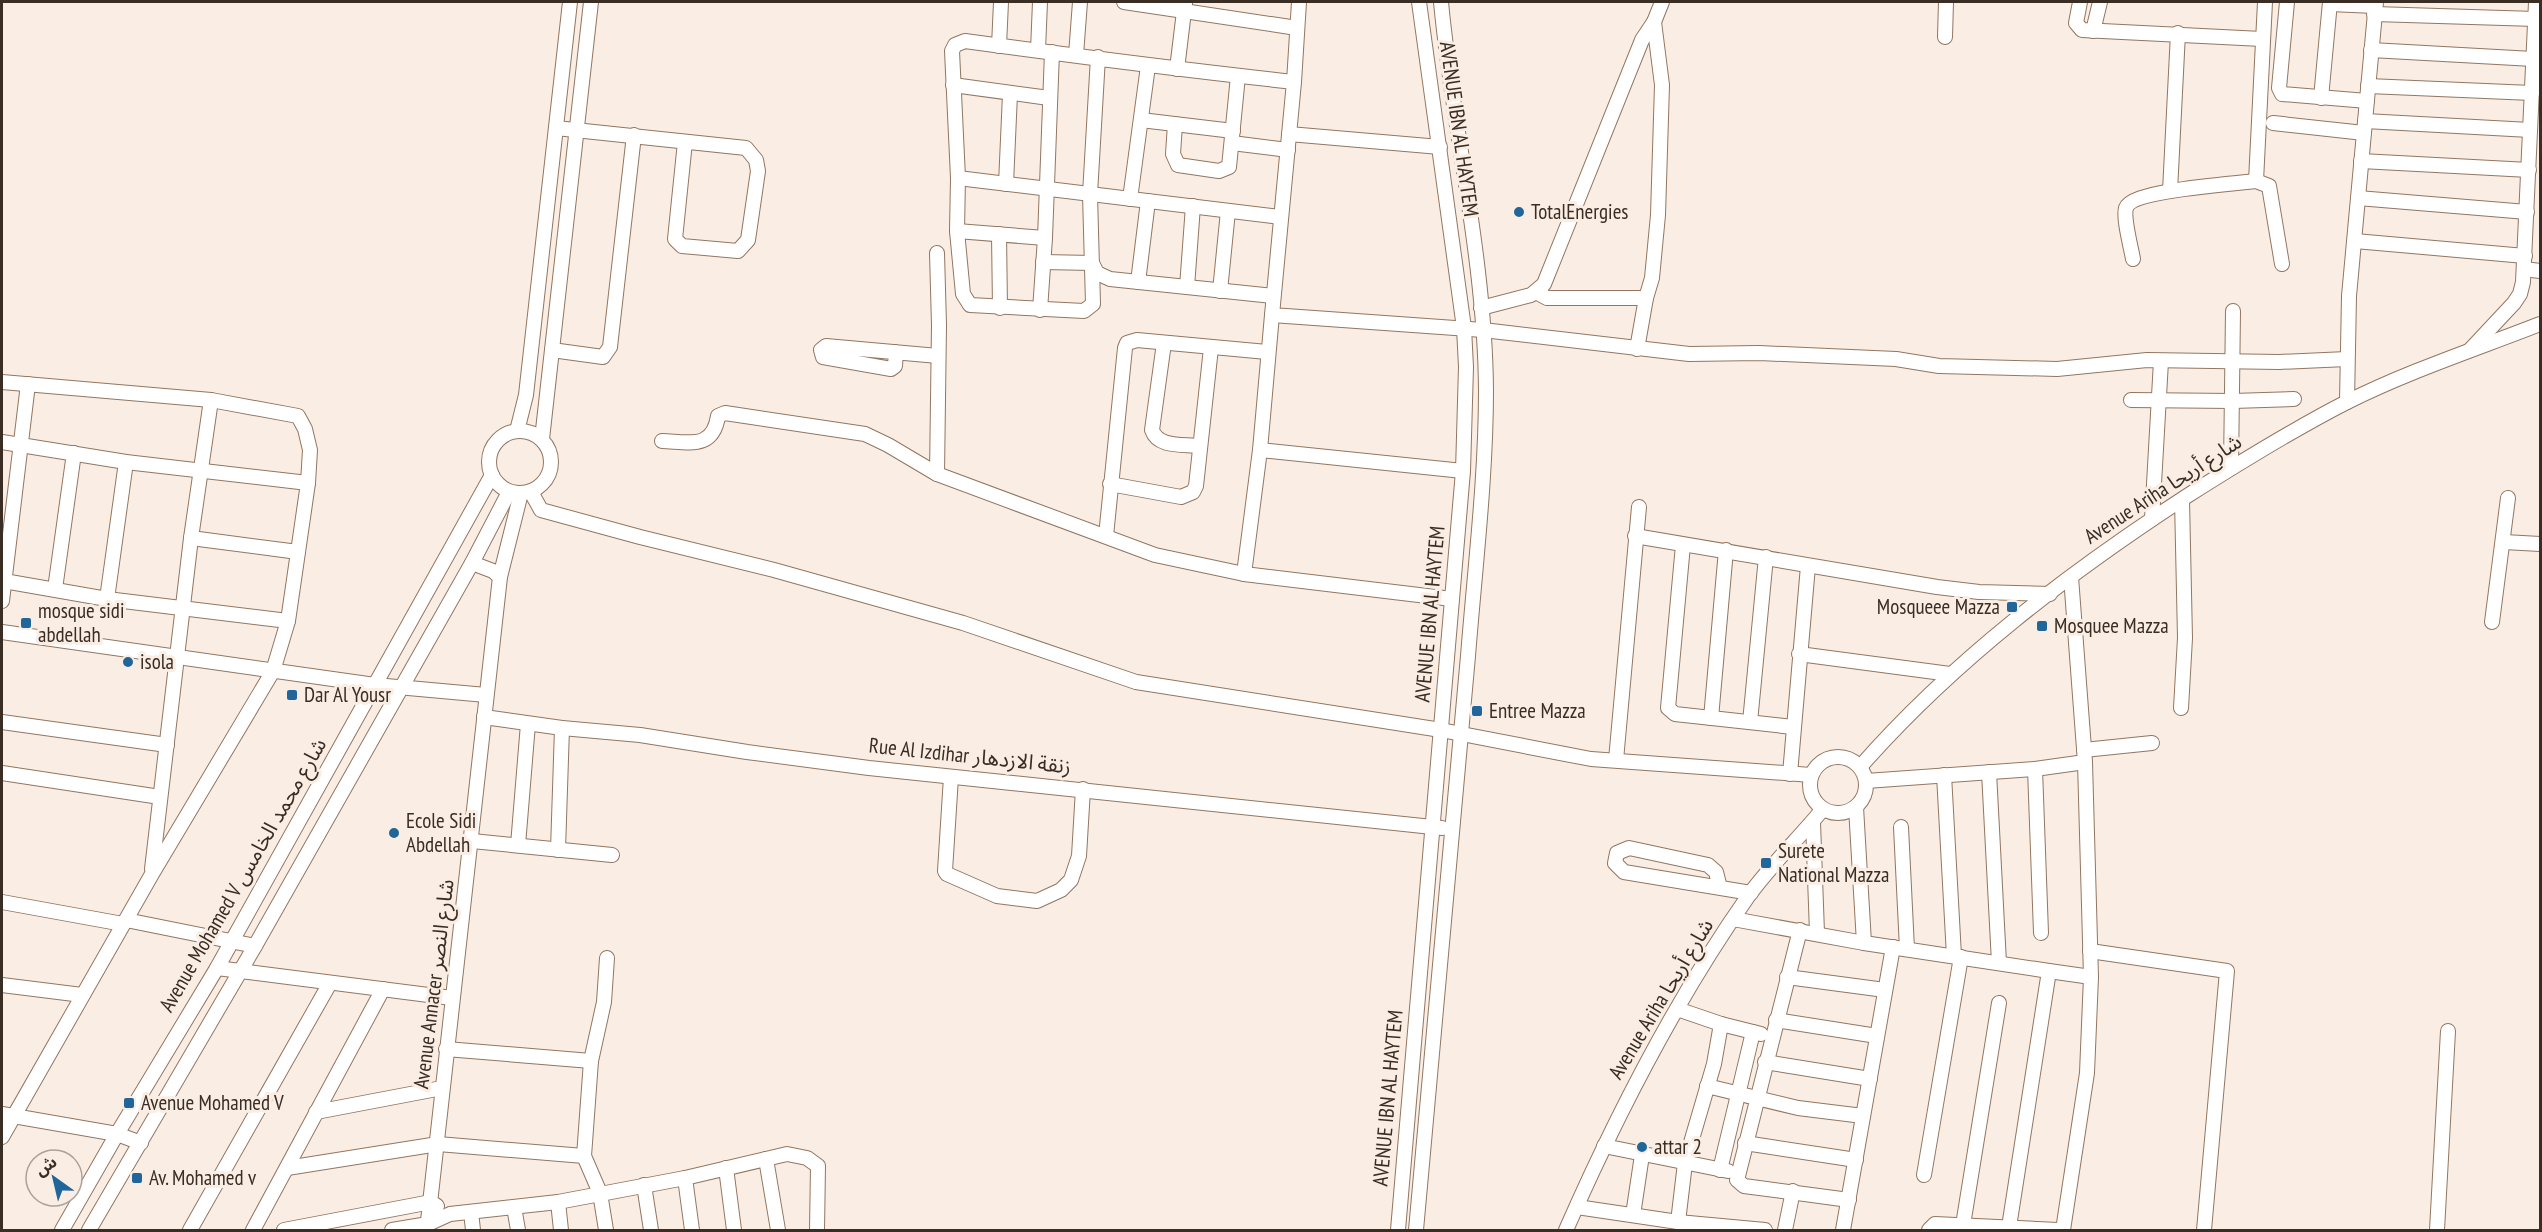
<svg xmlns="http://www.w3.org/2000/svg" width="2542" height="1232" font-family="'PT Sans Narrow','Noto Sans Arabic',sans-serif">
<rect width="100%" height="100%" fill="#faeee4"/>
<g fill="none" stroke-linecap="round" stroke-linejoin="round">
<!-- minor casing -->
<g stroke="#927661" stroke-width="16">
<g id="minor">
<polyline points="1124,2 1297,28"/>
<polyline points="1299,2 1294,82 1272,315 1483,330 1689,354 1759,353 1896,359 1939,366 2057,369 2147,360 2279,362 2347,359"/>
<polyline points="2080,2 2076,23 2082,30 2262,39"/>
<polyline points="2287,2 2279,88 2282,94 2367,101"/>
<polyline points="2330,4 2375,6"/>
<polyline points="2374,14 2536,19"/>
<polyline points="2093,31 2100,2"/>
<polyline points="1945,37 1946,2"/>
<polyline points="999,46 1001,2"/>
<polyline points="1038,50 1040,2"/>
<polyline points="2371,50 2533,59"/>
<polyline points="1076,55 1080,2"/>
<path d="M1098 57 1090 194 1093 304 1084 311 970 305 963 294 957 231 958 178 952 51 955 45 965 41C1075 56 1184 70 1294 82"/>
<polyline points="1177,69 1185,3"/>
<polyline points="953,85 1049,98"/>
<polyline points="2368,86 2532,93"/>
<polyline points="2321,98 2330,2"/>
<polyline points="1141,120 1233,131"/>
<polyline points="2365,121 2530,130"/>
<polyline points="2273,123 2364,133"/>
<polyline points="1175,124 1173,154 1178,165 1219,171 1229,167 1238,76"/>
<polyline points="556,128 746,148 756,160 758,171 748,240 738,251 682,246 675,239 685,142"/>
<polyline points="1289,134 1440,147"/>
<polyline points="1232,143 1288,150"/>
<polyline points="2361,161 2529,170"/>
<polyline points="958,178 1280,217"/>
<polyline points="2256,181 2265,2"/>
<polyline points="1006,184 1010,94"/>
<polyline points="2170,191 2178,33"/>
<polyline points="2358,198 2527,212"/>
<polyline points="1130,199 1148,66"/>
<polyline points="957,231 1045,238"/>
<polyline points="999,234 1000,308"/>
<polyline points="2355,241 2525,256"/>
<polyline points="937,253 939,325 937,474"/>
<path d="M2133 259C2131 247 2123 218 2126 208 2132 190 2234 184 2256 181L2269 186 2282 264"/>
<polyline points="1043,262 1092,263"/>
<polyline points="1092,263 1097,273 1110,279 1273,296"/>
<polyline points="2524,269 2540,271"/>
<polyline points="1138,282 1148,201"/>
<polyline points="1187,287 1193,206"/>
<polyline points="1220,291 1228,211"/>
<polyline points="1536,292 1547,298 1646,298 1652,278 1658,215 1662,85 1654,22"/>
<polyline points="1481,308 1531,295 1544,284 1642,40 1654,22 1662,2"/>
<polyline points="1040,310 1045,238 1052,52"/>
<path d="M1164 343 1152 430C1158 448 1183 444 1199 446"/>
<polyline points="1637,349 1646,298"/>
<polyline points="552,350 603,357 610,347 634,135"/>
<polyline points="2470,350 2514,303 2520,294 2523,282 2536,2"/>
<polyline points="896,352 895,366 891,369 823,357 821,350 826,346 938,356"/>
<polyline points="2,382 211,400 298,416 305,429 310,450 308,483 288,621 273,671 152,874 2,1137"/>
<polyline points="2131,400 2233,401 2294,399"/>
<polyline points="2347,402 2349,296 2376,2"/>
<polyline points="517,431 526,395 570,2"/>
<circle cx="520" cy="462" r="31"/>
<polyline points="542,439 591,2"/>
<path d="M662 441C689 442 713 450 718 416L725 413 865 434 888 445 937 474 1155 555 1244 574 1452 599"/>
<polyline points="2,442 126,462 308,483"/>
<polyline points="1260,450 1463,471"/>
<polyline points="2231,468 2233,311"/>
<polyline points="1110,484 1181,497 1193,492 1196,486 1211,348"/>
<polyline points="531,492 541,510 640,537 774,570 963,623 1136,682 1441,730 1591,759 1811,775"/>
<polyline points="2152,519 2161,361"/>
<polyline points="1106,536 1125,348 1127,343 1137,340 1267,352"/>
<polyline points="1635,536 1937,587 1979,592 2050,594"/>
<polyline points="191,538 298,552"/>
<polyline points="2504,542 2540,544"/>
<polyline points="1683,545 1668,708 1675,714 1793,727"/>
<polyline points="472,563 493,571 500,577"/>
<polyline points="1244,574 1260,450 1272,315"/>
<polyline points="4,581 107,599 288,621"/>
<polyline points="55,589 74,453"/>
<polyline points="107,599 126,462"/>
<polyline points="2,601 28,384"/>
<polyline points="2492,622 2508,498"/>
<polyline points="2,632 375,685 486,695"/>
<polyline points="1799,654 1950,674"/>
<polyline points="2181,708 2185,638 2182,500"/>
<polyline points="484,717 562,728 640,735 747,752 869,768 1442,828"/>
<polyline points="1711,718 1726,550"/>
<polyline points="2,722 167,745"/>
<polyline points="1750,722 1766,557"/>
<polyline points="2084,750 2152,743"/>
<circle cx="1838" cy="785" r="28"/>
<polyline points="1616,760 1639,507"/>
<path d="M1860 767C1954 660 2069 573 2187 496 2239 463 2292 430 2347 402 2409 371 2476 349 2540 324"/>
<polyline points="2035,769 2041,933"/>
<polyline points="1989,772 1999,963"/>
<polyline points="2,773 160,797"/>
<polyline points="1790,774 1808,566"/>
<polyline points="1944,775 1954,956"/>
<polyline points="951,777 945,871 947,874 997,896 1037,901 1061,890 1071,880 1079,856 1083,789"/>
<polyline points="1866,781 2035,769 2085,762"/>
<polyline points="1856,807 1864,943"/>
<polyline points="1813,822 1817,933"/>
<polyline points="1901,827 1907,949"/>
<polyline points="472,841 612,855"/>
<polyline points="518,845 528,724"/>
<polyline points="558,850 562,728"/>
<polyline points="152,869 191,538 211,400"/>
<polyline points="1720,888 1716,872 1708,865 1629,848 1617,853 1615,863 1624,872 1751,893"/>
<polyline points="2,902 123,924"/>
<polyline points="1733,919 1864,943 2049,971"/>
<polyline points="126,920 255,946"/>
<polyline points="1800,930 1737,1180 1744,1186 1849,1200"/>
<polyline points="2090,951 2227,971 2204,1230"/>
<polyline points="217,968 452,998"/>
<polyline points="1787,977 1885,990"/>
<polyline points="2,985 82,995"/>
<polyline points="1677,1009 1721,1024 1761,1034"/>
<polyline points="1776,1020 1877,1036"/>
<polyline points="446,1049 591,1061"/>
<polyline points="1765,1062 1870,1079"/>
<polyline points="1707,1086 1798,1108 1863,1116"/>
<polyline points="316,1112 442,1088"/>
<polyline points="2,1114 117,1134 141,1143"/>
<polyline points="1745,1143 1856,1160"/>
<polyline points="1604,1146 1728,1171"/>
<polyline points="766,1159 778,1230"/>
<polyline points="287,1168 438,1144 584,1156"/>
<polyline points="726,1168 734,1230"/>
<polyline points="1720,1170 1753,1032"/>
<polyline points="1924,1175 1961,957"/>
<polyline points="685,1178 692,1230"/>
<polyline points="644,1185 651,1230"/>
<polyline points="558,1202 561,1230"/>
<polyline points="514,1207 518,1230"/>
<polyline points="1577,1207 1678,1222 1765,1230"/>
<polyline points="471,1212 473,1230"/>
<polyline points="1633,1215 1642,1155"/>
<polyline points="1678,1222 1685,1163 1714,1064 1721,1024"/>
<polyline points="1963,1225 1999,1003"/>
<polyline points="2009,1227 2049,971 2091,977"/>
<polyline points="62,1230 117,1134 217,968 492,475"/>
<polyline points="89,1230 255,946 472,563 509,492"/>
<polyline points="190,1230 330,983"/>
<polyline points="253,1230 383,989"/>
<polyline points="284,1230 431,1202 437,1206"/>
<polyline points="392,1230 428,1224 450,1214 558,1202 685,1178 787,1154 807,1158 818,1166 817,1230"/>
<polyline points="427,1230 500,577 521,493"/>
<polyline points="606,1230 600,1193 584,1156 591,1061 604,1002 607,958"/>
<polyline points="1398,1230 1463,471 1466,367 1464,328 1419,2"/>
<path d="M1416 1230C1432 1039 1452 847 1468 656 1475 567 1486 478 1486 390 1485 259 1453 131 1441 2"/>
<path d="M1566 1230C1617 1114 1675 1000 1749 895 1771 865 1799 838 1823 809"/>
<polyline points="1785,1230 1793,1191"/>
<polyline points="1843,1230 1893,947"/>
<polyline points="1929,1230 1935,1224 2058,1230"/>
<polyline points="2063,1230 2087,1073 2091,977 2085,762 2071,577"/>
<polyline points="2437,1230 2448,1031"/>
</g>
</g>
<!-- minor -->
<use href="#minor" stroke="#fff" stroke-width="14"/>
</g>
<!-- markers -->
<g fill="#20669a" stroke="#faeee4" stroke-width="2">
<circle cx="1519" cy="212" r="6"/>
<rect x="2006" y="601" width="12" height="12" rx="3"/>
<rect x="20" y="617" width="12" height="12" rx="3"/>
<rect x="2036" y="620" width="12" height="12" rx="3"/>
<circle cx="128" cy="662" r="6"/>
<rect x="286" y="689" width="12" height="12" rx="3"/>
<rect x="1471" y="705" width="12" height="12" rx="3"/>
<circle cx="394" cy="833" r="6"/>
<rect x="1760" y="857" width="12" height="12" rx="3"/>
<rect x="123" y="1097" width="12" height="12" rx="3"/>
<circle cx="1642" cy="1147" r="6"/>
<rect x="131" y="1172" width="12" height="12" rx="3"/>
</g>
<g text-anchor="middle" stroke-width="6" stroke-linejoin="round" paint-order="stroke">
<!-- street labels -->
<g font-size="21" fill="#392d24" stroke="#faeee4">
<text transform="translate(1459 129) rotate(82)" y="7">AVENUE IBN AL HAYTEM</text>
<text transform="translate(2163 489) rotate(-33)" y="7">Avenue Ariha شارع أريحا</text>
<text transform="translate(1430 614) rotate(-85)" y="7">AVENUE IBN AL HAYTEM</text>
<text transform="translate(970 756) rotate(6)" y="7">Rue Al Izdihar زنقة الازدهار</text>
<text transform="translate(243 875) rotate(-60)" y="7">Avenue Mohamed V شارع محمد الخامس</text>
<text transform="translate(434 984) rotate(-83)" y="7">Avenue Annacer شارع النصر</text>
<text transform="translate(1661 999) rotate(-59)" y="7">Avenue Ariha شارع أريحا</text>
<text transform="translate(1388 1098) rotate(-85)" y="7">AVENUE IBN AL HAYTEM</text>
</g>
<!-- poi labels -->
<g font-size="21" fill="#392d24" stroke="#faeee4" text-anchor="start">
<text x="1531" y="219">TotalEnergies</text>
<text x="2000" y="614" text-anchor="end">Mosqueee Mazza</text>
<text x="38" y="618">mosque sidi<tspan x="38" dy="24">abdellah</tspan></text>
<text x="2054" y="633">Mosquee Mazza</text>
<text x="140" y="669">isola</text>
<text x="304" y="702">Dar Al Yousr</text>
<text x="1489" y="718">Entree Mazza</text>
<text x="406" y="828">Ecole Sidi<tspan x="406" dy="24">Abdellah</tspan></text>
<text x="1778" y="858">Surete<tspan x="1778" dy="24">National Mazza</tspan></text>
<text x="141" y="1110">Avenue Mohamed V</text>
<text x="1654" y="1154">attar 2</text>
<text x="149" y="1185">Av. Mohamed v</text>
</g>
</g>
<!-- border -->
<rect width="2542" height="1232" fill="none" stroke="#392d24" stroke-width="6"/>
<!-- north arrow -->
<g transform="translate(54 1178) rotate(326)"><circle r="28" fill="#faeee4" stroke="#ada197" stroke-width="1.5"/>
<path d="M0-4.5L10 22L0 15L-10 22Z" fill="#20669a"/>
<text y="-9" font-size="16" font-weight="bold" text-anchor="middle" fill="#392d24">ش</text>
</g>
</svg>
